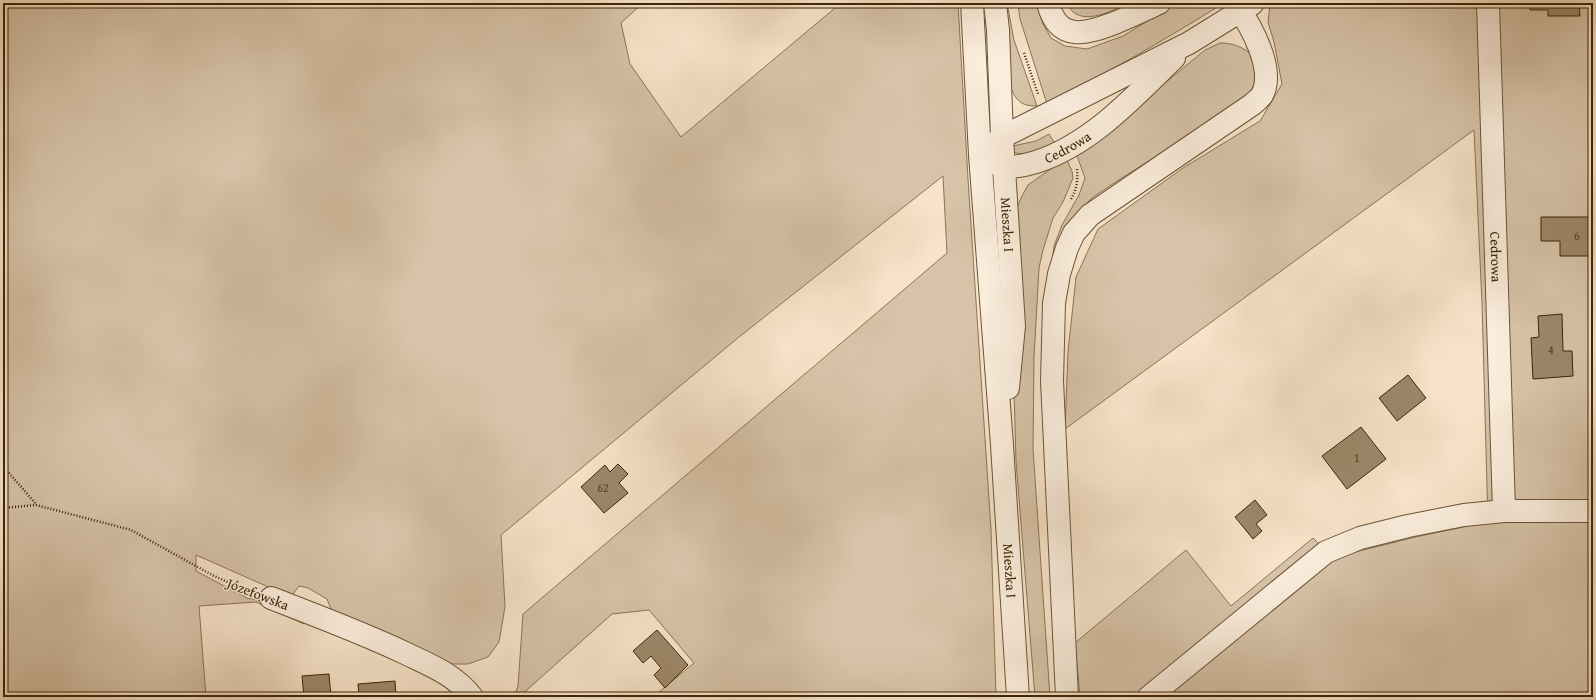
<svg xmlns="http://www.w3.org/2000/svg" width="1596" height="700" font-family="'Gentium Book Plus',serif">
<rect width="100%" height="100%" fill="#f7e3c9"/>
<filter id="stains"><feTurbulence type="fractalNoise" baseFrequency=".005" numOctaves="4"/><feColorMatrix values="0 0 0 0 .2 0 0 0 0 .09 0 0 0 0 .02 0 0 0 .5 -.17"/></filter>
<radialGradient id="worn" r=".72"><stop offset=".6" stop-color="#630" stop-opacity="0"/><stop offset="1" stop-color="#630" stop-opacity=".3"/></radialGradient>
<!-- green -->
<g fill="#d7c3a8" stroke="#8a7456">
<polygon points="3,3 643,3 621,23 630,64 681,137 841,3 958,3 968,179 991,530 996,697 653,697 694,663 649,610 612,614 519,697 514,697 518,686 523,614 947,253 943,176 739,337 501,535 505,607 499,642 488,657 468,664 449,664 331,609 327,599 308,588 299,586 291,597 196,555 196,571 247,598 267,602 303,619 304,624 256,602 199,606 206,697 3,697"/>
<path d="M1003 3H1007L1014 40 1037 106C1021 106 1016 101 1010 86Z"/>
<path d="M1018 3H1036L1043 24 1051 38 1065 46 1087 49 1123 36 1177 3H1214L1216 8C1161 42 1105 74 1047 104L1020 19Z"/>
<path d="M1065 3H1128C1115 10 1091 22 1076 14 1072 12 1068 6 1065 3Z"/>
<polygon points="1274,3 1593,3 1593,697 1160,697 1259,614 1339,556 1420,536 1488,522 1482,303 1474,130 1065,429 1068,352 1076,277 1098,229 1183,168 1260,121 1282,84 1274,42 1268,22 1270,6"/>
<path d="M1220 43C1232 43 1240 46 1250 53 1251 60 1255 66 1256 72 1259 86 1249 96 1239 104L1117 181 1093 197 1079 211 1052 261 1054 246 1062 225 1079 195 1085 178 1076 153 1108 130 1205 50Z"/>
<path d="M1049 134 1054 142C1044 148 1024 159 1013 151V146L1036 141Z"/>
<polygon points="1066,158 1072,171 1073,178 1063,202 1053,218 1043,250 1039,268 1034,358 1033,449 1050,697 1035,697 1016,461 1014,390 1017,207 1022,196 1028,185"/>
<polygon points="1313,538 1321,546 1299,561 1134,697 1080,697 1075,643 1186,550 1231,606"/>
</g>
<!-- building -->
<g fill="#9d886a" stroke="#3c2504">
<polygon points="1530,3 1579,3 1580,16 1548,16 1548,10 1530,10"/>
<polygon points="1541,217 1593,217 1593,256 1560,256 1560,241 1541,241"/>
<polygon points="1562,314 1563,351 1572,351 1573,376 1533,379 1531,338 1539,337 1538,316"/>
<polygon points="1408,375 1426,398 1397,421 1379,398"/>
<polygon points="1361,427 1386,459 1347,489 1322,456"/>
<polygon points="618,464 628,474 619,483 628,493 604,513 581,487 605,465 610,472"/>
<polygon points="1255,500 1267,515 1256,524 1262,531 1253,539 1235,517"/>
<polygon points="657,630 688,665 665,688 654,675 661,668 651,656 643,663 633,651"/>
<polygon points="329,674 331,697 304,697 302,676"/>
<polygon points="395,681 396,697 359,697 358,684"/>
<polygon points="542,692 546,697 536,697"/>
</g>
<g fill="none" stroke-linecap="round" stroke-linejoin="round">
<!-- minor casing -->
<g stroke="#6b5435" stroke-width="24">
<g id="minor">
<path id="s1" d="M972 3 980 155 1002 445 1018 697"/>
<path id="s2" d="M995 3 998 30 1002 137 1014 326 1008 388"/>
<path d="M1048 3C1058 43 1087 34 1117 22 1131 16 1145 10 1159 3"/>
<path id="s3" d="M1488 3 1504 511"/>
<polyline points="992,146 1002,137 1189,43 1252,4"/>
<path id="s4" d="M992 162C995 163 999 165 1003 166 1013 168 1026 165 1036 162 1091 144 1133 98 1174 58"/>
<path d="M271 598C317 616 363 633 407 654 432 666 455 675 472 697"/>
<path d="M1067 697 1052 381 1054 303 1059 274 1067 248 1074 233 1090 215 1253 104C1256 101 1260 98 1262 95 1276 69 1250 24 1235 3"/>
<polyline points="1149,697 1326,552 1360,538 1408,526 1464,515 1504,511 1593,511"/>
</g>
</g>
<!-- path -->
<g stroke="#3c2504" stroke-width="2.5" stroke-dasharray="1 2" stroke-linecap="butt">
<polyline points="1024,53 1038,94"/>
<path d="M1071 199C1077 189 1078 180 1077 169"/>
<polyline points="3,466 36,504"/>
<polyline points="3,508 36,505 131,530 214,576 250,592"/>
</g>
<!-- minor -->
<use href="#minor" stroke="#faeddc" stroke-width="22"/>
</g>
<g text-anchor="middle" stroke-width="3" stroke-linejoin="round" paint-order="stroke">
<!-- number labels -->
<g font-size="12" fill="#543e1e">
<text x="1577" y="240">6</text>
<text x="1551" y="354">4</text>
<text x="1357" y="462">1</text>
<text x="603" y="492">62</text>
</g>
<!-- street labels -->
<g font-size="14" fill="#3c2504" stroke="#faeddc">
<text dy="5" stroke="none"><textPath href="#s4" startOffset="80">Cedrowa</textPath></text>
<text dy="5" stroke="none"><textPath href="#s2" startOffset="222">Mieszka I</textPath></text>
<text dy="5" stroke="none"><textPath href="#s3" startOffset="254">Cedrowa</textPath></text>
<text dy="5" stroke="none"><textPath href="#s1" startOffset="569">Mieszka I</textPath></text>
<text transform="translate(258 594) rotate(21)" y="5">Józefowska</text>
</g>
</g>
<!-- margin -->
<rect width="1596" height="700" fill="none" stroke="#f7e3c9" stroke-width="16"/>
<rect x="4" y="4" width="1588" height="692" fill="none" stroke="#3c2504" stroke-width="2"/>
<rect x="8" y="8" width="1580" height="684" fill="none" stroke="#3c2504"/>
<rect width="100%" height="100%" filter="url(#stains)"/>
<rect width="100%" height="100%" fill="url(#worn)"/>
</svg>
